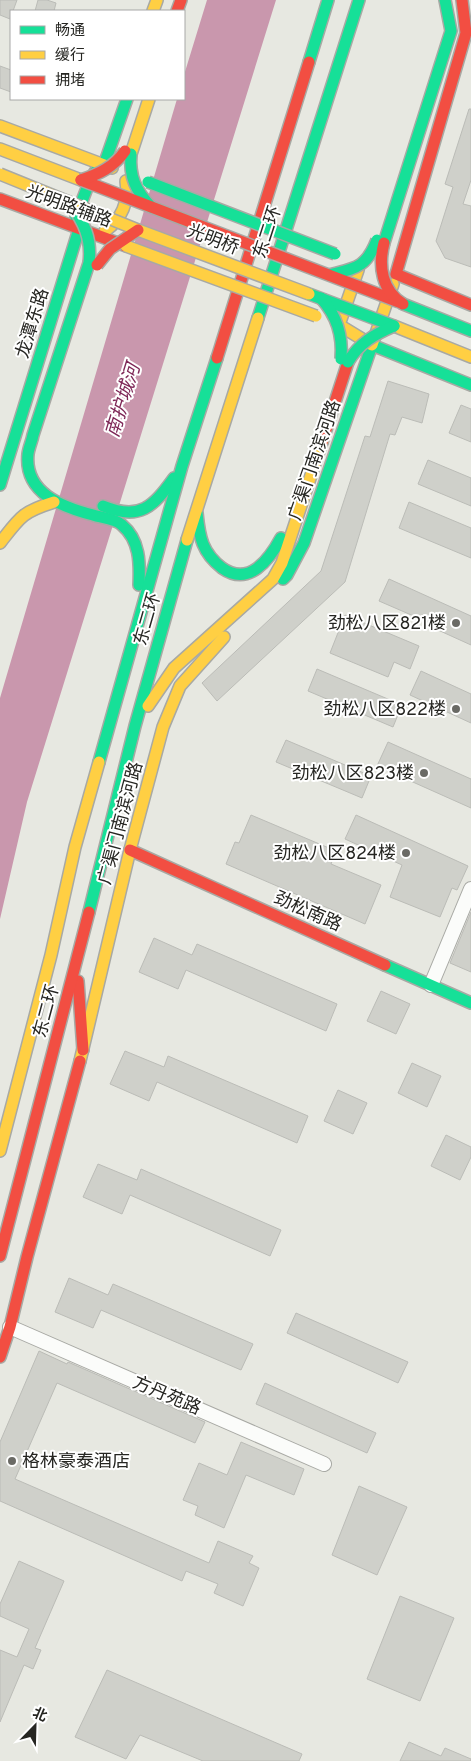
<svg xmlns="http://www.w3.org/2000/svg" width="471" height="1761" font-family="Overpass,'Noto Sans SC',sans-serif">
<rect width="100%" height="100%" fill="#e7e8e1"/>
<!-- water -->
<polygon fill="#c997ad" points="207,0 276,0 27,802 0,919 0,698 177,99 184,99 184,75"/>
<!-- building -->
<g fill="#cfd0ca" stroke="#bbbcb7">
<polygon points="0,0 17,0 13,11 11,11 10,19 0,15"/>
<polygon points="38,0 47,0 56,3 54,11 35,11"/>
<polygon points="0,66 11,70 11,92 0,88"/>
<polygon points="469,109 471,109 471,180 463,204 471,206 471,267 445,258 436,241 453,187 445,184"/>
<polygon points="388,381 429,394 422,423 402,417 395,435 390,434 345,582 217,701 202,683 321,571 365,436 370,437"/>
<polygon points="461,405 471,409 471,442 449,433"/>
<polygon points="428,460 471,478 471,506 418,484"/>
<polygon points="409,502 471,528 471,558 399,528"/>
<polygon points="389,579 471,616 471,645 438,630 439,627 379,601"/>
<polygon points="345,615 419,646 410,669 394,662 388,677 330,653"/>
<polygon points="317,669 402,705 393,727 308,691"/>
<polygon points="421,671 471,694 471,723 410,695"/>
<polygon points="286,740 371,776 362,798 276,762"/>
<polygon points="388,742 471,779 471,808 377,766"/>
<polygon points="251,815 336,851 331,864 381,885 365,924 226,864 235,842 239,843"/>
<polygon points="356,815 468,866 457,890 452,888 440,917 390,897 402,865 345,839"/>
<polygon points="471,912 471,972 450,963"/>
<polygon points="154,938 192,955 197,944 337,1004 326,1031 186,970 178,989 139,972"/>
<polygon points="381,991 410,1004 396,1034 367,1021"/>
<polygon points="125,1051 164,1067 168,1056 308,1116 297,1143 157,1082 149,1101 110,1084"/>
<polygon points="412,1063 441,1076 427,1107 398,1093"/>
<polygon points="338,1090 367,1103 353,1134 324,1121"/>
<polygon points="446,1135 471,1147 471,1157 460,1180 431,1166"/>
<polygon points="98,1164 137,1180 141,1169 281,1230 270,1256 130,1195 122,1214 83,1197"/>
<polygon points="69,1278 108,1295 113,1284 253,1344 241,1370 101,1310 93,1328 55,1312"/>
<polygon points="296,1313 408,1362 398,1383 287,1333"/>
<polygon points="39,1351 67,1364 68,1362 205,1422 195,1443 57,1383 15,1479 209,1563 218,1541 253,1556 249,1563 259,1568 243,1606 214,1593 218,1584 186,1571 182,1581 0,1501 0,1442"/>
<polygon points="265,1383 376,1433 367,1453 256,1404"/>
<polygon points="241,1442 304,1469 294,1495 246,1475 224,1528 195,1515 198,1506 183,1500 199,1463 227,1475"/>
<polygon points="359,1486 407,1507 377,1575 332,1555"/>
<polygon points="19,1561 64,1581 35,1648 41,1650 33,1669 24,1665 0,1722 0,1650 17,1657 29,1629 0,1616 0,1604"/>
<polygon points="400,1596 454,1618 420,1701 367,1679"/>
<polygon points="107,1670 302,1754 299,1761 203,1761 140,1735 126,1759 75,1737"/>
<polygon points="409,1742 441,1756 445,1748 471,1759 471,1761 400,1761"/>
</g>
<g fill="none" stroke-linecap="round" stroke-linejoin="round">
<!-- street casing -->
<g stroke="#a8a9a4" stroke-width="16">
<g id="street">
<polyline points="431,985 471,889"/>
<polyline points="10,1327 324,1464"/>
</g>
</g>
<!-- fast casing -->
<g stroke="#a8a9a4" stroke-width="14">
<g id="fast">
<polyline points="309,62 328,0"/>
<polyline points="384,243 451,31 445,0"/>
<path d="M89 263 33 435C32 441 29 447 28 454 24 493 62 507 93 515 102 518 116 519 122 525 140 540 140 563 139 585"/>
<polyline points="403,304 471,331"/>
<polyline points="258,318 359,0"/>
<polyline points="0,485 79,229 76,217 87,188 95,172 104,165 127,99"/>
<path d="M103 506C140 521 153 507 174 478"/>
<path d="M197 513C198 523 199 534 203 544 207 554 213 561 222 568 249 587 269 560 281 538"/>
<polyline points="283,579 287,575 304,543 372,345 471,385"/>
<polyline points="99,762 182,466 217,358"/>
<polyline points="89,912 135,726 187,540"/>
<polyline points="385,965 471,1003"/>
</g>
</g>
<!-- slow casing -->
<g stroke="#a8a9a4" stroke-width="14">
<g id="slow">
<polyline points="153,11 157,0"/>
<polyline points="0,126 112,168"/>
<polyline points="0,149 81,180"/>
<polyline points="131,154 149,99"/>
<path d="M105 231C122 219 129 201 126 181"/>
<polyline points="358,270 339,325 372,345 393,284"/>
<polyline points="394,326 471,357"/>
<polyline points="187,540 258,318"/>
<path d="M0 543C20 517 22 512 54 502"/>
<polyline points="148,706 174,668 273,579 282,563 322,442"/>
<polyline points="80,1061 130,850 163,727 180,686 224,637"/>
<polyline points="0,1151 51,955 75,847 99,762"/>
</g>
</g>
<!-- jam casing -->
<g stroke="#a8a9a4" stroke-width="14">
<g id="jam">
<polyline points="462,0 466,33 396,274 471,305"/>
<polyline points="177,11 181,0"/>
<polyline points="0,199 126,246"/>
<polyline points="217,358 309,62"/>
<polyline points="322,442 348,362"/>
<polyline points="130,850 385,965"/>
<polyline points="78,981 83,1050"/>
<polyline points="0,1256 89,912"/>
<polyline points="0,1357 10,1327 27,1257 80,1061"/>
</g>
</g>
<!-- street -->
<use href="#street" stroke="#fbfcfa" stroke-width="14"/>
<!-- fast -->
<use href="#fast" stroke="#16e098" stroke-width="11"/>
<!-- slow -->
<use href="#slow" stroke="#ffcf43" stroke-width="11"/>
<!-- jam -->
<use href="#jam" stroke="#f24e42" stroke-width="11"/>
<!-- fast-bridge casing -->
<g stroke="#a8a9a4" stroke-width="14" stroke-linecap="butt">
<g id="fast-bridge">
<path d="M131 154C129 177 136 191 151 207"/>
<polyline points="148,182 335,254"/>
<path d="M70 203C84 222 92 239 89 263"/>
<path d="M329 275C356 268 366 268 377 240"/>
<polyline points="309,294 394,326"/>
<path d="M321 298C337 316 343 335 341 359"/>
<path d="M348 362C359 343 375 334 394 326"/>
</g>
</g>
<!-- slow-bridge casing -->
<g stroke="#a8a9a4" stroke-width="14" stroke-linecap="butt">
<g id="slow-bridge">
<polyline points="0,174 138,230 309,294"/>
<polyline points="126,246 316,316"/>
</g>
</g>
<!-- jam-bridge casing -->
<g stroke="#a8a9a4" stroke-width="14" stroke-linecap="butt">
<g id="jam-bridge">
<polyline points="81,180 399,302"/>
<path d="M81 180C99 174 114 167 125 151"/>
<path d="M384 243C378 266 382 291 403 304"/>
<polyline points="97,265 110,249 138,230"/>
</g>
</g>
<!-- fast-bridge -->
<use href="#fast-bridge" stroke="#16e098" stroke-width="11"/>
<!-- slow-bridge -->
<use href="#slow-bridge" stroke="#ffcf43" stroke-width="11"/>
<!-- jam-bridge -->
<use href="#jam-bridge" stroke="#f24e42" stroke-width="11"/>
</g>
<!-- markers -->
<g fill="#6a6a65" stroke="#fff" stroke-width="2">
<circle cx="456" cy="623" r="5"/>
<circle cx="456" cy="709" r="5"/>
<circle cx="424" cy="773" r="5"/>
<circle cx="406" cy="853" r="5"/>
<circle cx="12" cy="1461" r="5"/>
</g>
<g text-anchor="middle" stroke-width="4" stroke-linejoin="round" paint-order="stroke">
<!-- street labels -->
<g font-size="18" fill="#262622" stroke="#fff">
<text transform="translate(69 206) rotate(20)" y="6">光明路辅路</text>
<text transform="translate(267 232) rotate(-72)" y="6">东二环</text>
<text transform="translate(213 239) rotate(21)" y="6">光明桥</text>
<text transform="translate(32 323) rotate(-73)" y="6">龙潭东路</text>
<text transform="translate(314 460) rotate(-71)" y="6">广渠门南滨河路</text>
<text transform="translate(147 619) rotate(-74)" y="6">东二环</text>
<text transform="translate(120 823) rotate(-75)" y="6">广渠门南滨河路</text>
<text transform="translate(308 911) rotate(24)" y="6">劲松南路</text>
<text transform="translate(46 1011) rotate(-75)" y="6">东二环</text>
<text transform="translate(167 1395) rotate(23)" y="6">方丹苑路</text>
</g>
<!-- poi labels -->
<g font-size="18" fill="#262622" stroke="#fff" text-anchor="end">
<text x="446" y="629">劲松八区821楼</text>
<text x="446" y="715">劲松八区822楼</text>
<text x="414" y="779">劲松八区823楼</text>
<text x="396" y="859">劲松八区824楼</text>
<text x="22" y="1467" text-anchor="start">格林豪泰酒店</text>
</g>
<!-- water labels -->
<g font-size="19" font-style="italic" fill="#7e2757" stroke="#fff">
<text transform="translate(122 400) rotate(-73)" y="7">南护城河</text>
</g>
</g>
<!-- legend -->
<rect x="10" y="10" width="175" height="90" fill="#ffffff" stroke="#a8a8a7"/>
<rect x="20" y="26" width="25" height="8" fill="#16e098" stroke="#a8a8a7"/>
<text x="55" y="35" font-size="15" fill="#262622">畅通</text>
<rect x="20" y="51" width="25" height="8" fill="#ffcf43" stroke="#a8a8a7"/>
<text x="55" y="60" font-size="15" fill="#262622">缓行</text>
<rect x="20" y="76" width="25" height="8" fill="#f24e42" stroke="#a8a8a7"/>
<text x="55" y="85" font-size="15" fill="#262622">拥堵</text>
<!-- north arrow -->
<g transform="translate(35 1726) rotate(23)" stroke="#ffffff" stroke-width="4" paint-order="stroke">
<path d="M0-4L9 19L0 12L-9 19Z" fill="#262622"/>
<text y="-8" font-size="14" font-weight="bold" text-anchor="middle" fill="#262622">北</text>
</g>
</svg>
